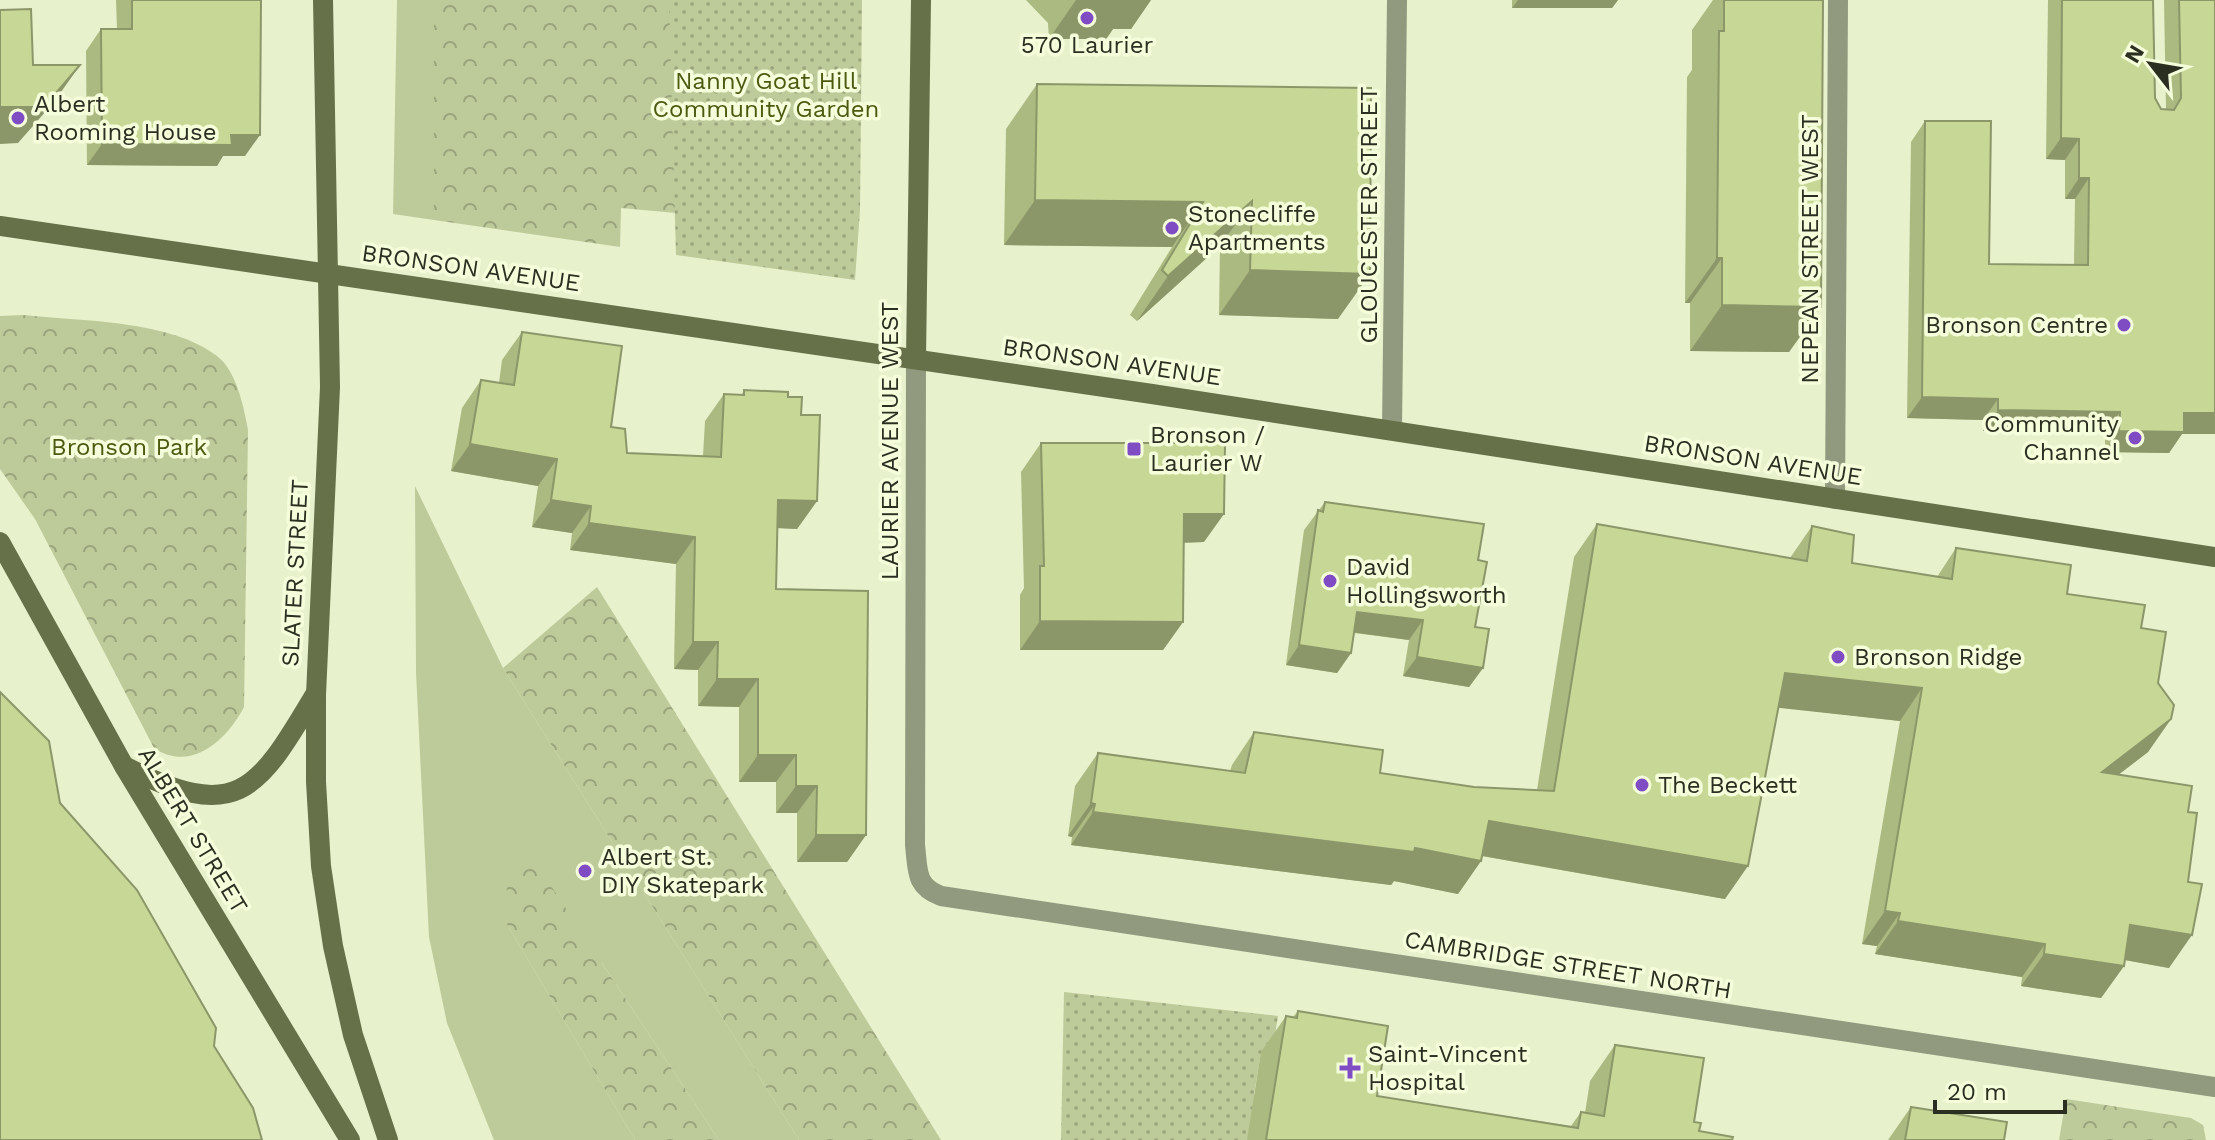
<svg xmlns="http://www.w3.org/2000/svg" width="2215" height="1140" font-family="'Work Sans',sans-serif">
<defs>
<pattern id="forest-crowns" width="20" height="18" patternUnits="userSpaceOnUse" patternTransform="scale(2)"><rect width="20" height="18" fill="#bdca99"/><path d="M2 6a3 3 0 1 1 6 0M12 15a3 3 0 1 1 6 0" fill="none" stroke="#9aa47c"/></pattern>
<pattern id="garden-dots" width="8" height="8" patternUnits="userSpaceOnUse" patternTransform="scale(2)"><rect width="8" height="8" fill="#bdca99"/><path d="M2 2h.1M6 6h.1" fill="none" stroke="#9aa47c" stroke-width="1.8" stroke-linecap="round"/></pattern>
</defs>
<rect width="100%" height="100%" fill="#e7f1cc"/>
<!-- grass -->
<g fill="#bdca99">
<polygon points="397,0 437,0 434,220 393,214"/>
<polygon points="415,486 503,668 799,1140 719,1140 602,963 505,921 635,1140 494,1140 447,1023 429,937 416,672"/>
</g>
<!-- forest -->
<g fill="url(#forest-crowns)">
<polygon points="434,0 691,0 697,222 676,213 621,208 620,247 434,220"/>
<path d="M23 315C79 321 171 320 217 356 236 370 244 407 248 430L244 707C227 740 191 773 154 748L35 519 0 469V316Z"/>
<polygon points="597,587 941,1140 799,1140 503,668"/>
<polygon points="524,853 553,889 719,1140 635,1140 505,921 507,886"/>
<polygon points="2066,1099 2191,1118 2203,1125 2206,1140 2059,1140"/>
</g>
<!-- garden -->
<g fill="url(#garden-dots)">
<polygon points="669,0 862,0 860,210 855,280 676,255"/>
<polygon points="1064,992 1278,1016 1272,1054 1261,1053 1254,1094 1258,1140 1061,1140"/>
</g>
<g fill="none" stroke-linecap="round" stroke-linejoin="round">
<!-- minor -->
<g stroke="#91997e" stroke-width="20">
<path d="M916 359 915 845C918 871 915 886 941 896L2215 1087"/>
<polyline points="1392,430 1397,0"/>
<polyline points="1835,499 1838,0"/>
</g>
<!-- secondary -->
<g stroke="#677149" stroke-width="20">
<polyline points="323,0 330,387 316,695 316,782 321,866 333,946 353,1035 388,1140"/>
<polyline points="0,226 1152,394 2215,557"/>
<polyline points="916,359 921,0"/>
<polyline points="0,542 124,766 350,1140"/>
<path d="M124 766C236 823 256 794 314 696"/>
</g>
</g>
<!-- wall -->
<g fill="#abba81">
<polygon points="116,0 261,0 245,156 223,156 217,166 87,165 86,51 101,29 117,29"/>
<polygon points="1026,0 1177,0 1151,0 1131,29 1113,29 1106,39 1049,39 1048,23"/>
<polygon points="1512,0 1618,0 1612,8 1512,8"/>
<polygon points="1713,0 1823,0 1821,307 1789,352 1690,351 1690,303 1685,303 1687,77 1692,70 1692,30"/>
<polygon points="2048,0 2153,0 2155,98 2161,109 2166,109 2164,0 2215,0 2215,434 2182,434 2169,453 2105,452 2105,433 1983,431 1983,420 1907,418 1911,142 1925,121 1989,264 2074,265 2075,199 2065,199 2065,160 2046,159"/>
<polygon points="1037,84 1371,88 1338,319 1219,315 1220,246 1137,321 1130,315 1172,247 1004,245 1006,129"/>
<polygon points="522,332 611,427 627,453 703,456 705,421 724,394 742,394 744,390 788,397 801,415 817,501 797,529 777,528 776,589 866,835 847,862 797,862 797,813 776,813 776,782 739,782 739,707 698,706 698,670 674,669 676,564 570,550 572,533 532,527 538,486 451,471 462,408 481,380 499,383 502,360"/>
<polygon points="1041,443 1204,542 1184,543 1183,622 1163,650 1020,650 1020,595 1024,588 1021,472"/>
<polygon points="1325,502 1478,560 1475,627 1483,668 1469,687 1403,676 1409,640 1354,633 1351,653 1337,673 1286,665 1304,530"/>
<polygon points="1597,524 1790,558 1812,526 1852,563 1937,577 1956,548 2067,594 2141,628 2171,719 2148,752 2118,775 2169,968 2125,960 2124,966 2101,998 2021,986 2022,977 1875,954 1877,946 1862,944 1900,721 1778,707 1725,899 1482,856 1481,861 1458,894 1394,881 1391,885 1071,845 1072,837 1068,836 1075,786 1098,753 1230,771 1232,765 1254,732 1380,773 1474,787 1537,790 1574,557"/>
<polygon points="1298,1011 1377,1096 1571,1126 1581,1112 1585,1113 1590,1081 1615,1045 1694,1122 1699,1131 1732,1140 1247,1140 1261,1052 1286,1016 1293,1017"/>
<polygon points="1911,1107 2004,1140 1888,1140"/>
</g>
<!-- shaded-wall -->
<g fill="#8b9769">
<polygon points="1076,0 1177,0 1151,0 1131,29 1113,29 1106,39 1049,39"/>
<polygon points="1518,0 1618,0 1612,8 1512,8"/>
<polygon points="80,65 54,102 18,143 0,144 0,107"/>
<polygon points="231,135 260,135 245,156 223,156 217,166 87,165 102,144"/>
<polygon points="2061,138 2079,139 2065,160 2046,159"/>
<polygon points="2079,178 2089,178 2075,199 2065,199"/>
<polygon points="1035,200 1203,202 1172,247 1004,245"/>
<polygon points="1252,201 1220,246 1137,321 1168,276"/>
<polygon points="1717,258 1722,258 1690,303 1685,303"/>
<polygon points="1250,270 1370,274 1338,319 1219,315"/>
<polygon points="1722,305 1821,307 1789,352 1690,351"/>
<polygon points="1922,397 1998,399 1983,420 1907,418"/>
<polygon points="1998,410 2120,412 2105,433 1983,431"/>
<polygon points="2184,413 2215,413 2215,434 2182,434 2169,453 2105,452 2119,431"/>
<polygon points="470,444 557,459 538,486 451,471"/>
<polygon points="551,500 591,506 572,533 532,527"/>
<polygon points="778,500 817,501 797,529 759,527"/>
<polygon points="1184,514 1224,514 1204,542 1164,543"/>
<polygon points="589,523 695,537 676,564 570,550"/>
<polygon points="1357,612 1423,620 1409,640 1344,631"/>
<polygon points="1040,621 1183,622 1163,650 1020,650"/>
<polygon points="693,642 718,642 698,670 674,669"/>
<polygon points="1299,645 1351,653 1337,673 1286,665"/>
<polygon points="1417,657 1483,668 1469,687 1403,676"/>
<polygon points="1785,673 1922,688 1900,721 1762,706"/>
<polygon points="717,679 758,679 739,707 698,706"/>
<polygon points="2171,719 2148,752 2079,805 2102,772"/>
<polygon points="758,755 796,755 776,782 739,782"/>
<polygon points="796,786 817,786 797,813 776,813"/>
<polygon points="1091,803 1095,804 1072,837 1068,836"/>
<polygon points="1093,812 1415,848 1481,861 1458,894 1394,881 1391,885 1071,845"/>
<polygon points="1489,821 1748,866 1725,899 1466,853"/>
<polygon points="816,835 866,835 847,862 797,862"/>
<polygon points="1885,911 1900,913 1877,946 1862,944"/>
<polygon points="1898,921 2045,944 2022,977 1875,954"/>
<polygon points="2130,925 2192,935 2169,968 2108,957"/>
<polygon points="2044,954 2124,966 2101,998 2021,986"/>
</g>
<!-- building -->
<g fill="#c7d896" stroke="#8b9769" stroke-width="2">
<polygon points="132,0 261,0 260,135 231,135 232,145 102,144 101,29 132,29"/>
<polygon points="1724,0 1823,0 1821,307 1722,305 1722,258 1717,258 1719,31 1724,31"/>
<polygon points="2062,0 2153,0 2155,98 2161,109 2174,110 2181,98 2179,0 2215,0 2215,413 2184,413 2184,432 2119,431 2120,412 1998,410 1998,399 1922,397 1925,121 1991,121 1989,264 2088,265 2089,178 2079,178 2079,139 2061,138"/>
<polygon points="31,9 33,65 80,65 44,107 0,107 0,10"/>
<polygon points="1037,84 1371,88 1370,274 1250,270 1252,201 1168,276 1162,270 1203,202 1035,200"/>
<polygon points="522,332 622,346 611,427 625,429 627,453 721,457 724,394 744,395 744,390 788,392 788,397 802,397 801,415 820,415 817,501 778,500 776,589 868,591 866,835 816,835 817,786 796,786 796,755 758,755 758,679 717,679 718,642 693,642 695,537 589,523 591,506 551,500 557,459 470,444 481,380 514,385"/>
<polygon points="1041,443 1225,443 1224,514 1184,514 1183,622 1040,621 1040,566 1044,566"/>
<polygon points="1325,502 1484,524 1478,560 1487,562 1475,627 1489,629 1483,668 1417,657 1423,620 1357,612 1351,653 1299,645 1318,510 1323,512"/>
<polygon points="1597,524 1807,561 1812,526 1854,535 1852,563 1952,579 1956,548 2071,565 2067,594 2145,605 2141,628 2166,632 2158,683 2174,705 2171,719 2102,772 2192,786 2188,812 2197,813 2188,882 2202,884 2192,935 2130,925 2124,966 2044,954 2045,944 1898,921 1900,913 1885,911 1922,688 1785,673 1748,866 1489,821 1481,861 1415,848 1414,852 1093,812 1095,804 1091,803 1098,753 1245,773 1254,732 1383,750 1380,773 1474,787 1554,791"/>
<polygon points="0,692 49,741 60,803 137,890 216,1028 214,1046 253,1108 262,1140 0,1140"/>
<polygon points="1298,1011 1388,1026 1377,1096 1578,1128 1581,1112 1604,1116 1615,1045 1704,1058 1694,1122 1701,1123 1699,1131 1733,1137 1732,1140 1266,1140 1286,1016 1297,1018"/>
<polygon points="1911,1107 2007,1122 2004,1140 1905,1140"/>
</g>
<!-- markers -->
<g fill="#804cc4" stroke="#f4feda" stroke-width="3">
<circle cx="1087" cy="18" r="8"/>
<circle cx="18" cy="118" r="8"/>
<circle cx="1172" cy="228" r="8"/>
<circle cx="2124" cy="325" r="8"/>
<circle cx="2135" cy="438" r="8"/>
<rect x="1126" y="441" width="16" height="16" rx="4"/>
<circle cx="1330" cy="581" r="8"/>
<circle cx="1838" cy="657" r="8"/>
<circle cx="1642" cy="785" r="8"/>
<circle cx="585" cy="871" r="8"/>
<path d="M1346 1056h8v8h8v8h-8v8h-8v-8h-8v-8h8z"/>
</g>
<g text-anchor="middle" stroke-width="7" stroke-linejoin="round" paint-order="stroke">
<!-- poi labels -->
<g font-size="24" fill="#2b2f21" stroke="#f4feda" text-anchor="start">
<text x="1087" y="53" text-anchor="middle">570 Laurier</text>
<text x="34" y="112">Albert<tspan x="34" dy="28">Rooming House</tspan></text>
<text x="1188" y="222">Stonecliffe<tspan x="1188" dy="28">Apartments</tspan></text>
<text x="2108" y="333" text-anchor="end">Bronson Centre</text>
<text x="2119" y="432" text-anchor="end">Community<tspan x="2119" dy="28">Channel</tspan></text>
<text x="1150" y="443">Bronson /<tspan x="1150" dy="28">Laurier W</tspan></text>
<text x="1346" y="575">David<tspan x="1346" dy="28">Hollingsworth</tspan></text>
<text x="1854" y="665">Bronson Ridge</text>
<text x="1658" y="793">The Beckett</text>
<text x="601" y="865">Albert St.<tspan x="601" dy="28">DIY Skatepark</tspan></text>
<text x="1368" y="1062">Saint-Vincent<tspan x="1368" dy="28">Hospital</tspan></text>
</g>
<!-- park labels -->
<g font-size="24" fill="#4c5a11" stroke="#f4feda">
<text x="766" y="89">Nanny Goat Hill<tspan x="766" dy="28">Community Garden</tspan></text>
<text x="129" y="455">Bronson Park</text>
</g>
<!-- street labels -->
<g font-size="24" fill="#2b2f21" stroke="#f4feda">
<text transform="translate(1369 215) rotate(-90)" y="8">GLOUCESTER STREET</text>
<text transform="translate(1810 249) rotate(-90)" y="8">NEPEAN STREET WEST</text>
<text transform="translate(471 268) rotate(8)" y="8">BRONSON AVENUE</text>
<text transform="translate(1112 362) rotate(8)" y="8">BRONSON AVENUE</text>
<text transform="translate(890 441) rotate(-90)" y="8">LAURIER AVENUE WEST</text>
<text transform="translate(1753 460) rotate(9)" y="8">BRONSON AVENUE</text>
<text transform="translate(295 573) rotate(-87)" y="8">SLATER STREET</text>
<text transform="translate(193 830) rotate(59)" y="8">ALBERT STREET</text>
<text transform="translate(1568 965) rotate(9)" y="8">CAMBRIDGE STREET NORTH</text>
</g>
</g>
<!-- north arrow -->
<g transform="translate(2151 64) rotate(301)" stroke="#f4feda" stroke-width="6" paint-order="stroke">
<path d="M0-6L14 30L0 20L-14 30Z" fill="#2b2f21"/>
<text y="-12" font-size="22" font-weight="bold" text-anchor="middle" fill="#2b2f21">N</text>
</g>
<!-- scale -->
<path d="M1935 1100v12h130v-12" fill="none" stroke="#2b2f21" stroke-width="4"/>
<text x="1947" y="1100" font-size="24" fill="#2b2f21" stroke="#f4feda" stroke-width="6" paint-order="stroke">20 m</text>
</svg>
